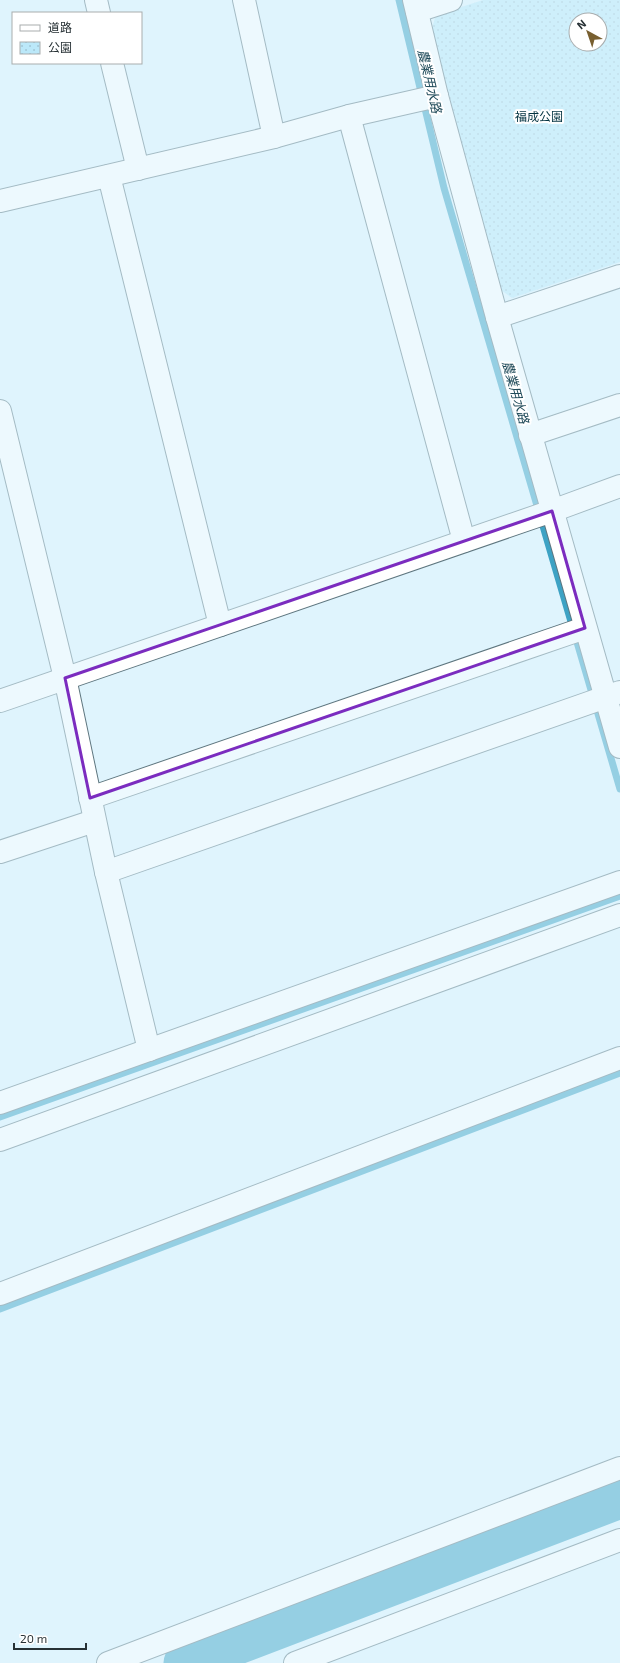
<svg xmlns="http://www.w3.org/2000/svg" width="620" height="1663" font-family="'Exo 2','Noto Sans JP',sans-serif">
<defs>
<pattern id="park-dots" width="8" height="8" patternUnits="userSpaceOnUse"><rect width="8" height="8" fill="#bbe8f9"/><path d="M2 2h.1M6 6h.1" fill="none" stroke="#a1c7d6" stroke-width="1.8" stroke-linecap="round"/></pattern>
</defs>
<rect width="100%" height="100%" fill="#dff4fd"/>
<!-- park -->
<path fill="url(#park-dots)" fill-rule="evenodd" d="M483 0H620V262L512 298 498 288 432 28 435 18 443 13ZM576 20H600V44H576Z"/>
<g fill="none" stroke-linecap="round" stroke-linejoin="round">
<!-- stream -->
<g stroke="#3da2c4" stroke-width="7">
<polyline points="399,0 444,188 620,789"/>
<polyline points="0,1117 620,896"/>
<polyline points="0,1309 620,1073"/>
</g>
<!-- river -->
<polyline stroke="#3da2c4" stroke-width="43" points="185,1663 620,1497"/>
<!-- minor casing -->
<g stroke="#5e767f" stroke-width="24">
<g id="minor">
<polyline points="96,0 99,13"/>
<polyline points="244,0 274,137"/>
<polyline points="414,0 437,96 497,317 620,747"/>
<polyline points="417,11 451,0"/>
<polyline points="112,63 138,169"/>
<polyline points="349,116 464,541"/>
<polyline points="109,176 220,625"/>
<polyline points="0,201 274,137 349,116 437,96"/>
<polyline points="497,317 620,276"/>
<polyline points="0,411 65,678 106,872 149,1050"/>
<polyline points="530,435 620,405"/>
<polyline points="0,701 552,511 620,486"/>
<polyline points="90,798 585,628"/>
<polyline points="0,852 94,821"/>
<polyline points="106,872 620,692"/>
<polyline points="0,1103 620,882"/>
<polyline points="0,1140 620,915"/>
<polyline points="0,1294 620,1058"/>
<polyline points="108,1663 620,1468"/>
<polyline points="295,1663 620,1540"/>
</g>
</g>
<!-- minor -->
<use href="#minor" stroke="#fff" stroke-width="22"/>
</g>
<!-- marked area -->
<path d="M0 0H620V1663H0ZM552 511 585 628 90 798 65 678Z" fill="#dff4fd" fill-opacity=".55" fill-rule="evenodd"/>
<path fill="none" stroke="#7b2cbf" stroke-width="3" stroke-linejoin="round" d="M552 511 585 628 90 798 65 678Z"/>
<g text-anchor="middle" stroke-width="4" stroke-linejoin="round" paint-order="stroke">
<!-- park labels -->
<g font-size="12" fill="#033341" stroke="#fff">
<text x="539" y="121">福成公園</text>
</g>
<!-- water labels -->
<g font-size="13" font-style="italic" fill="#204b5a" stroke="#fff">
<text transform="translate(430 81) rotate(77)" y="5">農業用水路</text>
<text transform="translate(516 392) rotate(74)" y="5">農業用水路</text>
</g>
</g>
<!-- legend -->
<rect x="12" y="12" width="130" height="52" fill="#ffffff" stroke="#a9adae"/>
<rect x="20" y="25" width="20" height="6" fill="#ffffff" stroke="#a9adae"/>
<text x="48" y="32" font-size="12" fill="#273135">道路</text>
<rect x="20" y="42" width="20" height="12" fill="url(#park-dots)" stroke="#a9adae"/>
<text x="48" y="52" font-size="12" fill="#273135">公園</text>
<!-- north arrow -->
<g transform="translate(588 32) rotate(320)"><circle r="19" fill="#ffffff" stroke="#a9adae"/>
<path d="M0-3L7 15L0 10L-7 15Z" fill="#785f30"/>
<text y="-6" font-size="11" font-weight="bold" text-anchor="middle" fill="#273135">N</text>
</g>
<!-- scale -->
<path d="M14 1643v6h72v-6" fill="none" stroke="#273135" stroke-width="2"/>
<text x="20" y="1643" font-size="12" fill="#273135" stroke="#ffffff" stroke-width="3" paint-order="stroke">20 m</text>
</svg>
